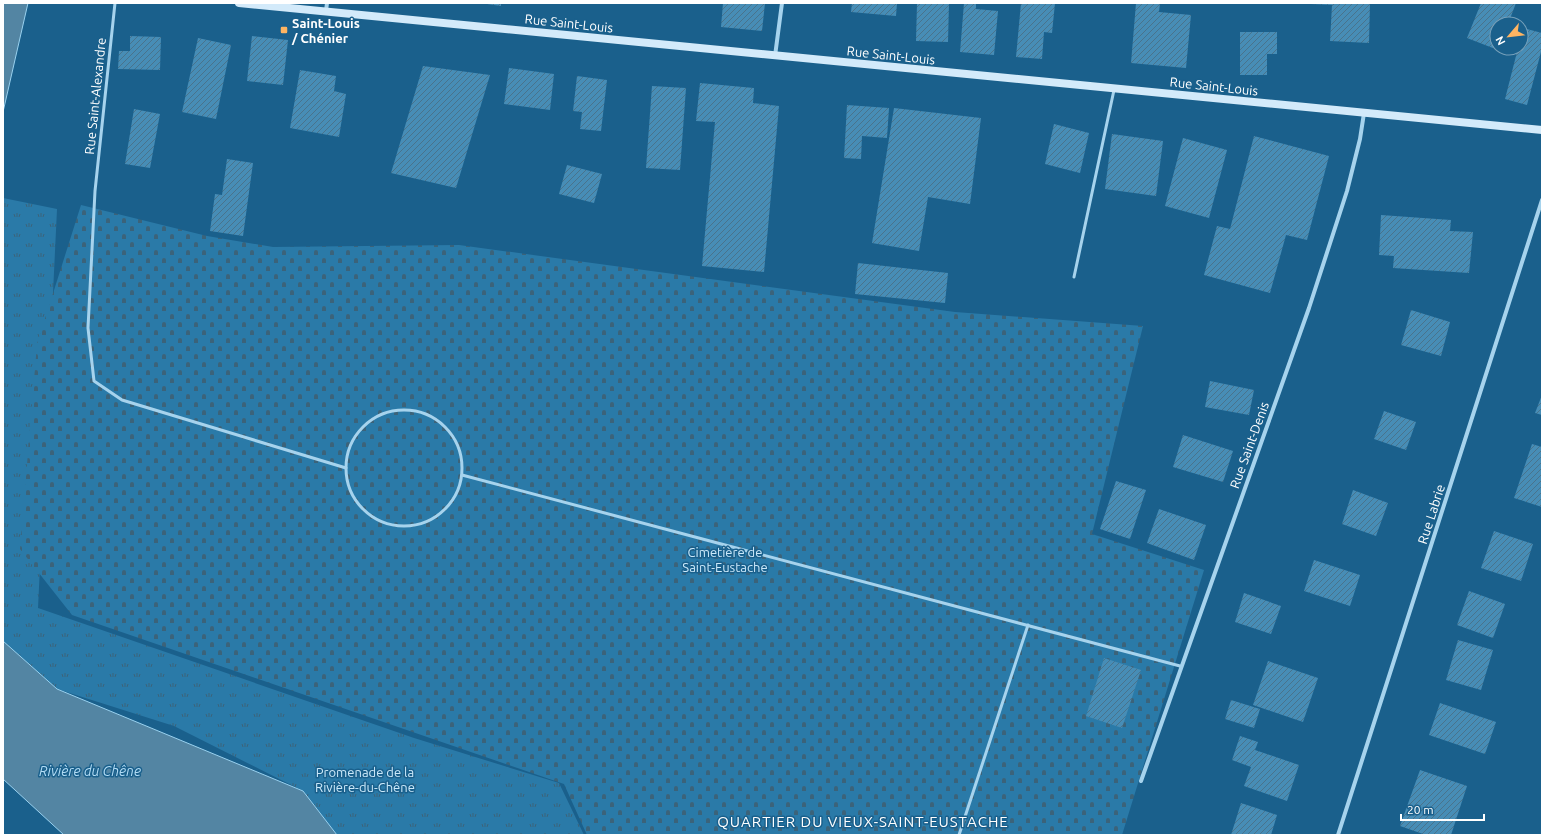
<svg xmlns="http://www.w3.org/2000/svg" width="1545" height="838" font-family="Ubuntu,sans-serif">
<defs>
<pattern id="grass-tufts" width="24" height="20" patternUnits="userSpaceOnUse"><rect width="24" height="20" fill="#2a7aa8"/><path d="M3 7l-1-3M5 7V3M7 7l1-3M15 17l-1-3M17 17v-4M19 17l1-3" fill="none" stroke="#3b637a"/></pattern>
<pattern id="cemetery-stones" width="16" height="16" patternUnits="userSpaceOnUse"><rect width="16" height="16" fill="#2a7aa8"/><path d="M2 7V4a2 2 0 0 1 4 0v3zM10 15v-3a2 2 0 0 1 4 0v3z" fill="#3b637a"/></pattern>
<pattern id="building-hatch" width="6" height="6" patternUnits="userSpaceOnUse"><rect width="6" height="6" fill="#478db6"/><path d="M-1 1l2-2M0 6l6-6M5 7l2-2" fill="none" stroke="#49738c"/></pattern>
</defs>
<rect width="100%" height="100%" fill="#1a608c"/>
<!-- grass -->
<polygon fill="url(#grass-tufts)" points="3,198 57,209 38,608 414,738 559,783 584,835 337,835 303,791 174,726 57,689 3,641"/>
<!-- cemetery -->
<polygon fill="url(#cemetery-stones)" points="81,205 207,236 273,247 459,245 955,312 1143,326 1092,534 1204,570 1122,835 587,835 564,784 72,615 20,549 37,344"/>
<!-- water -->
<g fill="#5385a3" stroke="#99d1ef">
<polygon points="3,3 28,3 3,112"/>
<polygon points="3,641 57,689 303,791 337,835 64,835 3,779"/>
</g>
<!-- building -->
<g fill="url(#building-hatch)">
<polygon points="480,3 501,3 501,6"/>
<polygon points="723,3 765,3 762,31 721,27"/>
<polygon points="852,3 897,3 896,16 851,12"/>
<polygon points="917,3 949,3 948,42 916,41"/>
<polygon points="964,3 976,3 976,9 998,11 994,55 960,52"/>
<polygon points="1021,3 1055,3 1052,33 1044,32 1042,59 1016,57"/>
<polygon points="1136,3 1160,3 1159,12 1191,15 1186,68 1131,63"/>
<polygon points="1311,3 1370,3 1369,43 1330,41 1332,5 1311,4"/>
<polygon points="1481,3 1516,3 1508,24 1497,24 1498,50 1467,38"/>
<polygon points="1523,28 1542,33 1542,48 1527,105 1505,99 1518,48 1521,48"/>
<polygon points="1240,32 1277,32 1277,54 1267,54 1267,75 1240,75"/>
<polygon points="130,36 161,37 160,70 118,69 119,51 130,51"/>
<polygon points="252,36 288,40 283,85 247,81"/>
<polygon points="198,38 231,45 216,119 182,112"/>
<polygon points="423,66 490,75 456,188 391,173"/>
<polygon points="509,68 554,74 550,110 504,104"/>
<polygon points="300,70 336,76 334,91 346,94 339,137 290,128"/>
<polygon points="577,76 607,80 601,131 580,129 582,112 573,111"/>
<polygon points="700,83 754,88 753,103 779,106 764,272 702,266 715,122 696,121"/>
<polygon points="652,86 686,88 680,170 646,168"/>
<polygon points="847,105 889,108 887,138 862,136 861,159 844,158"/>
<polygon points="894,108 981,118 970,204 928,197 919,251 872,243"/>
<polygon points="134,109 160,114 150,168 125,164"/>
<polygon points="1054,124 1089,133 1080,173 1045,164"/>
<polygon points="1112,134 1163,141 1156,196 1105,189"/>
<polygon points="1254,136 1329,156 1307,240 1286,235 1270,293 1204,275 1217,226 1230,229"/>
<polygon points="1183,138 1227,150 1209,218 1165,206"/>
<polygon points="227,159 253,163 243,236 210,231 215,194 222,195"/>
<polygon points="567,165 602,174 594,203 559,194"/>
<polygon points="1381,215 1451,220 1450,231 1473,232 1469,273 1393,268 1394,256 1379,255"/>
<polygon points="858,263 948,273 945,303 855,294"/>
<polygon points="1411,310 1450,322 1441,356 1401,345"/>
<polygon points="1210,381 1254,390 1249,415 1205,407"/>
<polygon points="1542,395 1542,415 1535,413"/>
<polygon points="1384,411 1416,422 1406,450 1374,439"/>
<polygon points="1183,435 1233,451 1223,482 1173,467"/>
<polygon points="1532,444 1542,447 1542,507 1514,498"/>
<polygon points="1116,481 1146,490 1130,539 1100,529"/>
<polygon points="1353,490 1388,503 1376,536 1342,524"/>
<polygon points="1159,509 1206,525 1194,560 1147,543"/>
<polygon points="1494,531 1533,544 1521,581 1481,568"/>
<polygon points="1314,560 1360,575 1350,606 1304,591"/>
<polygon points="1469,591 1505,604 1493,638 1457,625"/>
<polygon points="1244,593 1281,606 1271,634 1235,622"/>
<polygon points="1458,640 1493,650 1481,690 1446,680"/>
<polygon points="1104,658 1141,670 1122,728 1086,716"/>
<polygon points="1268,661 1318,678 1303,722 1253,705"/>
<polygon points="1231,700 1260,709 1254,728 1225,719"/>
<polygon points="1440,703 1496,722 1485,754 1429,735"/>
<polygon points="1240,736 1258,742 1255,750 1299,765 1287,801 1244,786 1251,767 1232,760"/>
<polygon points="1420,770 1467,786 1451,835 1426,835 1400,826"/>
<polygon points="1241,803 1277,815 1271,835 1231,835"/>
</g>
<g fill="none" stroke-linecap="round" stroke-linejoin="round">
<!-- service -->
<g stroke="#a6d3ed" stroke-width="3">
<polyline points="115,3 95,191 88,328 94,381 122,400 346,468"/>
<polyline points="1074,277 1114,90"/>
<circle cx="404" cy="468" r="58"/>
<polyline points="462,475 1180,666"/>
<polyline points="959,835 1028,625"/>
</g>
<!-- minor -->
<g stroke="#a6d3ed" stroke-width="4">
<polyline points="326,11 327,3"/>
<polyline points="775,56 782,3"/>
<polyline points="1141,781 1309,308 1347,191 1360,139 1364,113"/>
<polyline points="1338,835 1542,200"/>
</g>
<!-- secondary -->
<polyline stroke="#d3eafa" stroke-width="8" points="239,3 1542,130"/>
</g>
<!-- markers -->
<rect fill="#ffb562" stroke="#1a608c" stroke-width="1.5" x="280" y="26" width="8" height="8" rx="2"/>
<g text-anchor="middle" stroke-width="3" stroke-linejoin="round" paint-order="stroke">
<!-- poi labels -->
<g font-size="13" font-weight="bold" fill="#fff" stroke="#1a608c" text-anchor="start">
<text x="292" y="28">Saint-Louis<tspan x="292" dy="15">/ Chénier</tspan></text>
</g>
<!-- street labels -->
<g font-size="13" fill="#fff" stroke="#1a608c">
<text transform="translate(569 23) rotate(6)" y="5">Rue Saint-Louis</text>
<text transform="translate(891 55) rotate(6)" y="5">Rue Saint-Louis</text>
<text transform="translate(1214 86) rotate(6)" y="5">Rue Saint-Louis</text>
<text transform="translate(95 96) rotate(-84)" y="5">Rue Saint-Alexandre</text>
<text transform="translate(1249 445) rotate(-70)" y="5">Rue Saint-Denis</text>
<text transform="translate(1431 514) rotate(-72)" y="5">Rue Labrie</text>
</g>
<!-- park labels -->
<g font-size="13" fill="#cbe9fa" stroke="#1a608c">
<text x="725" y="557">Cimetière de<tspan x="725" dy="15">Saint-Eustache</tspan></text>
<text x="365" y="777">Promenade de la<tspan x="365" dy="15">Rivière-du-Chêne</tspan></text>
</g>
<!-- water labels -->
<g font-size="14" font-style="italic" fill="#b2dcf5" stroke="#1a608c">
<text x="90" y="776">Rivière du Chêne</text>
</g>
<!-- quarter labels -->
<g font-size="15" letter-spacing="1" fill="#fff" stroke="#1a608c">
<text x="863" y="827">QUARTIER DU VIEUX-SAINT-EUSTACHE</text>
</g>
</g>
<!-- border -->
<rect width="1545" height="838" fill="none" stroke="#ffffff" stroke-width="8"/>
<!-- north arrow -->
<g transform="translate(1509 36) rotate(242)"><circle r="19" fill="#1a608c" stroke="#76a0ba"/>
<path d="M0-3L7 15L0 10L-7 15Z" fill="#ffb562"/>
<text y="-6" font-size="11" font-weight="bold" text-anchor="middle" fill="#ffffff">N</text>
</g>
<!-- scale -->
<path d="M1401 814v6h83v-6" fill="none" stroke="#ffffff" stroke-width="2"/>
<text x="1407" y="814" font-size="12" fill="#ffffff" stroke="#1a608c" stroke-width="3" paint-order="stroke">20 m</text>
</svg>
